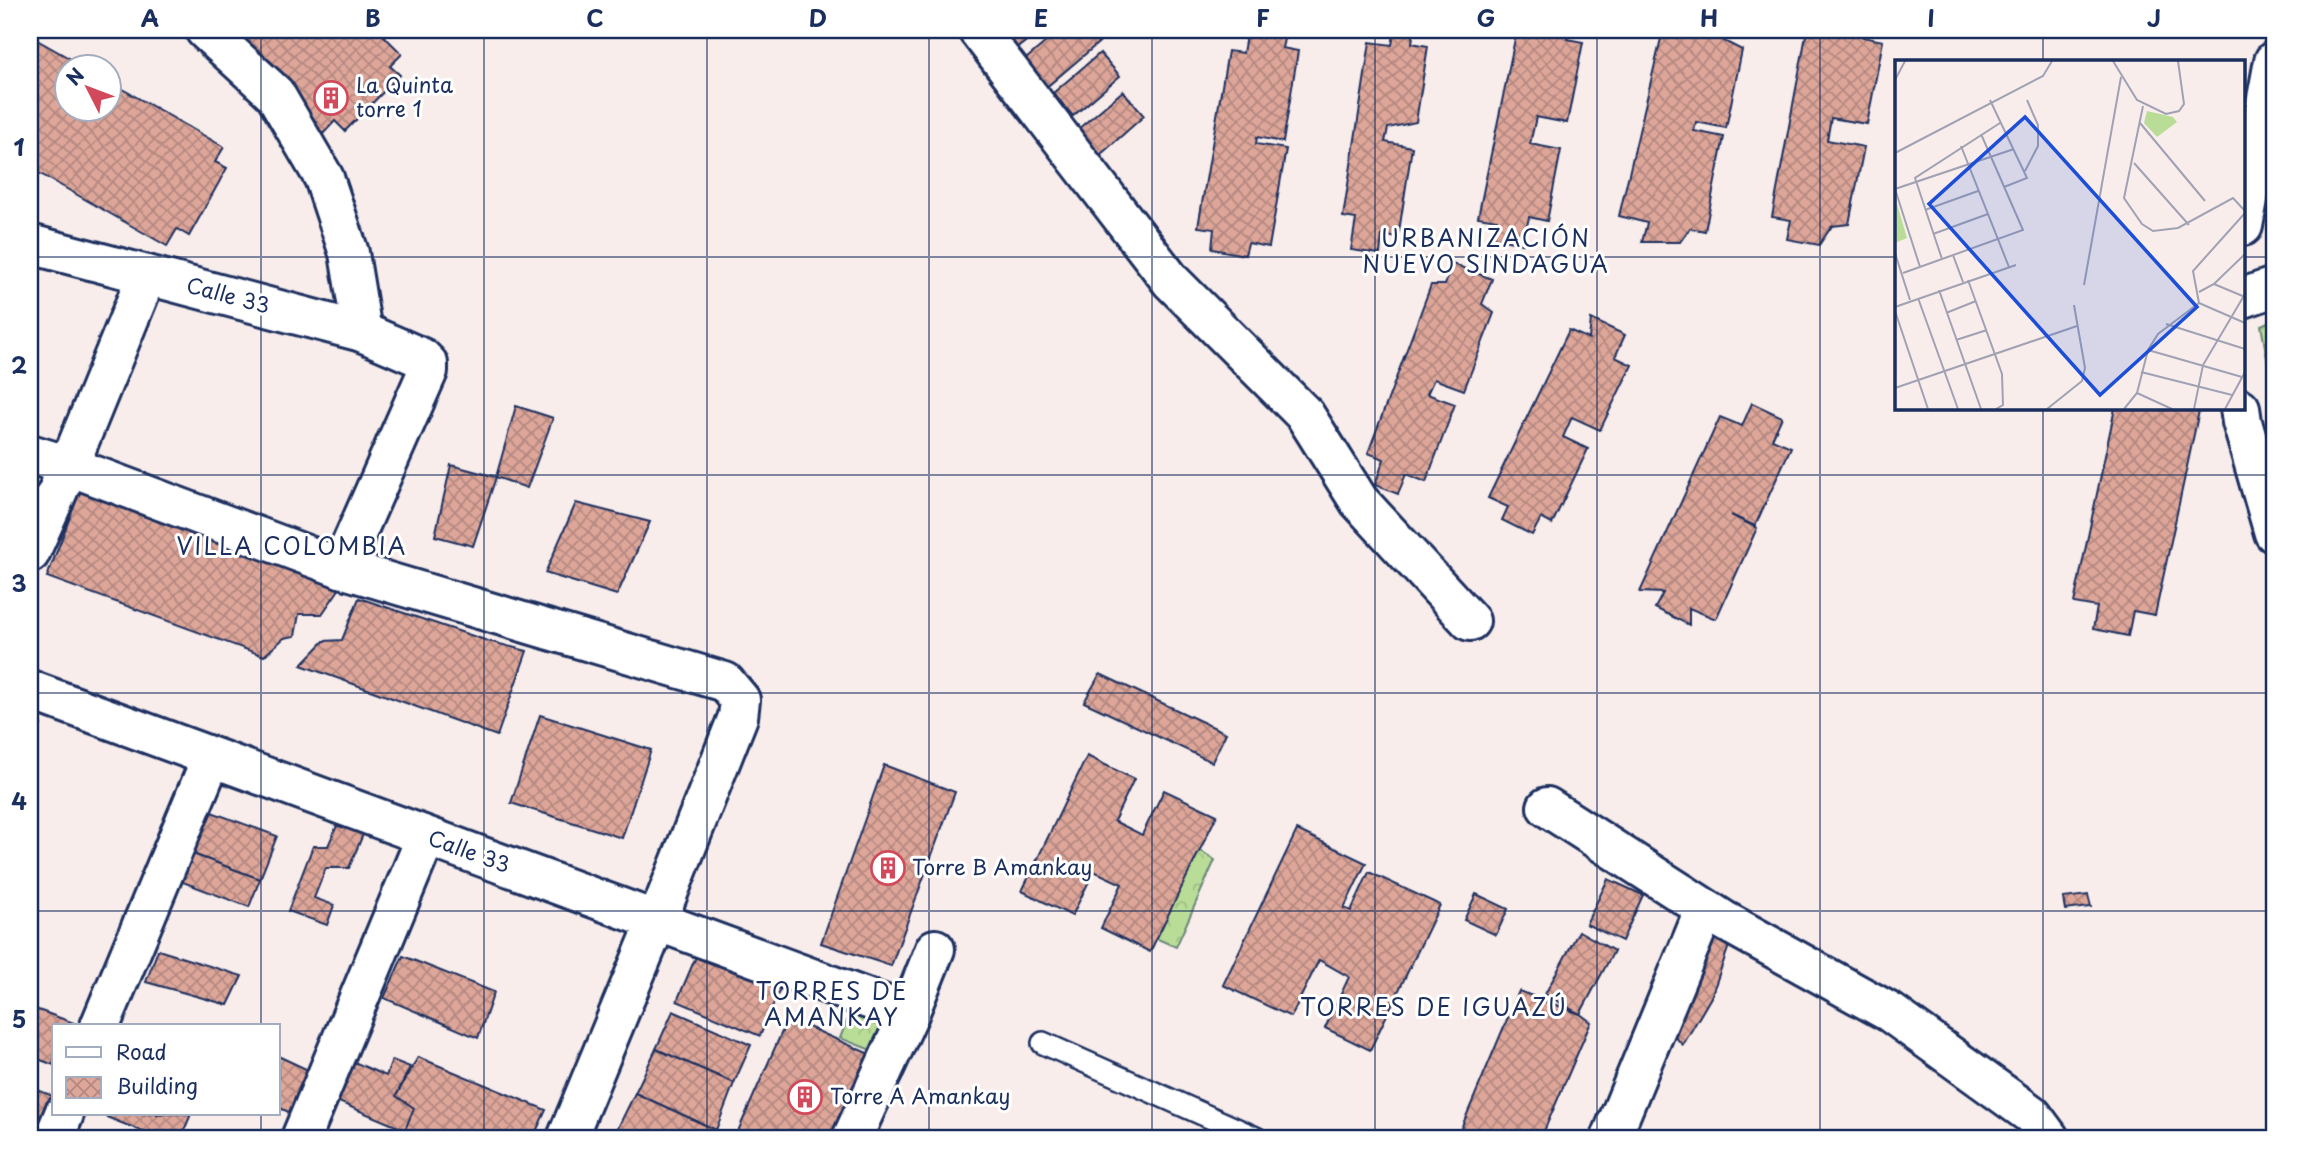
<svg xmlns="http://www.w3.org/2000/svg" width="2304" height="1168" font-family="'Playpen Sans',sans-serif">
<defs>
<pattern id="park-crowns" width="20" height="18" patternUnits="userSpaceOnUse" patternTransform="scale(1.75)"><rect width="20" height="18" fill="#b9dd97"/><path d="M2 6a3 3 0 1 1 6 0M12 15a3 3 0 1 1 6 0" fill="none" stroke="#9ebe85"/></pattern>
<pattern id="garden-furrows" width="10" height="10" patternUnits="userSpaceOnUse" patternTransform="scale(1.75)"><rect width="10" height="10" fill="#b9dd97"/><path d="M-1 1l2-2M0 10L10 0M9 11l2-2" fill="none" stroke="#9ebe85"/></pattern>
<pattern id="building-cross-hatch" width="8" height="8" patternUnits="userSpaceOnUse" patternTransform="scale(1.75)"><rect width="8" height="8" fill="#dea699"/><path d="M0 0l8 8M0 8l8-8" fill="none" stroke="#b38880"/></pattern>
</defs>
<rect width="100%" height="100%" fill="#f8edeb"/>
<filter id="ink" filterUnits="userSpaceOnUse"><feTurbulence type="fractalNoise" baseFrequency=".0143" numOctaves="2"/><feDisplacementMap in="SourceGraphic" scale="14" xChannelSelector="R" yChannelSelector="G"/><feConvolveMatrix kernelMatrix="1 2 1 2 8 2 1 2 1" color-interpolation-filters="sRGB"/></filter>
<g filter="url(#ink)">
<!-- park -->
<g fill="url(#park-crowns)" stroke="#6a867a" stroke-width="2">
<polygon points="1198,849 1215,860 1176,947 1153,937"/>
<polygon points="853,1006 890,1021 876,1052 840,1038"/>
</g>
<!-- garden -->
<polygon fill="url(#garden-furrows)" stroke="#6a867a" stroke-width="2" points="2274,319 2274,397 2261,325"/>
<!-- building -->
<g fill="url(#building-cross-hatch)" stroke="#1b2f5e" stroke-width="2">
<polygon points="216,30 378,30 402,54 390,66 400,75 345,131 335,121 322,135"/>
<polygon points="1002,30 1041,30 1016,49"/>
<polygon points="1060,30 1094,30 1103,39 1043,90 1020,64"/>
<polygon points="1247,30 1286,30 1282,48 1298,51 1283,142 1257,137 1256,144 1286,149 1269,247 1248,243 1245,255 1212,249 1214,229 1198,227 1228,51 1243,53"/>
<polygon points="1395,30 1414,30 1412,43 1428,46 1416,122 1388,128 1385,142 1412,147 1398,238 1382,235 1380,254 1351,250 1356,219 1343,217 1370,42 1392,45"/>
<polygon points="1530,30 1569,30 1567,39 1583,42 1567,123 1536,117 1530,144 1561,150 1547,221 1529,217 1523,244 1493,238 1497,220 1478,217 1516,34"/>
<polygon points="1663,30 1722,30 1724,41 1742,50 1726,128 1696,122 1694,131 1724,137 1705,231 1690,228 1680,242 1642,242 1647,223 1619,216"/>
<polygon points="1807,30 1825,34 1825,30 1865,30 1863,37 1883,41 1867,124 1831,118 1827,140 1864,147 1849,224 1832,226 1819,245 1787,239 1791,220 1772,217"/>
<polygon points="30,36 83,66 66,66 66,108 108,108 108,81 224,147 215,162 227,168 189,236 177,229 167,246 30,168"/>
<polygon points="1100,53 1120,76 1073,116 1053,93"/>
<polygon points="1123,91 1144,116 1100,155 1078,129"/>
<polygon points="1453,264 1492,279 1482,304 1494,313 1464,390 1434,379 1427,394 1455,404 1426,482 1406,474 1398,494 1375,485 1384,459 1368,453 1431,285 1445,285"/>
<polygon points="1591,319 1625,335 1615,357 1632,365 1600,430 1572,417 1563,437 1588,449 1552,524 1541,518 1532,535 1502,520 1508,507 1488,498 1569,330 1589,339"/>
<polygon points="1752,403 1782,417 1772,439 1791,447 1755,526 1731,515 1757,528 1716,619 1689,608 1689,625 1655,608 1663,593 1640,592 1720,417 1742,426"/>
<polygon points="516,406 553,418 527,488 496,477"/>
<polygon points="2115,408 2182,408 2199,411 2155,615 2133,611 2128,636 2093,629 2097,607 2074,603"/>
<polygon points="451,465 496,477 473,546 435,536"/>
<polygon points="80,491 340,588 322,614 299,614 295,636 284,638 264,656 47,577"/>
<polygon points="576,503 650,522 617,595 545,573"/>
<polygon points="359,598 488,641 527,651 497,736 301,665 324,641 342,640"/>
<polygon points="1100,674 1226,733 1212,762 1084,702"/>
<polygon points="540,715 651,750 622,838 511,803"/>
<polygon points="30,722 41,725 30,748"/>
<polygon points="1087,756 1134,779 1114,821 1142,835 1164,790 1217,815 1150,952 1101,928 1122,884 1094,871 1072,916 1022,891"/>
<polygon points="884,765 955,792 891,966 821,943"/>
<polygon points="206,810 277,836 260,879 190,853"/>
<polygon points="339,821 364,832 349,868 326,868 314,898 334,905 327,925 288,911 313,846 328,846"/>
<polygon points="1297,830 1366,863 1344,908 1351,911 1369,872 1440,905 1370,1050 1325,1028 1349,977 1319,960 1291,1017 1223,985"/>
<polygon points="190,853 260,879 249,907 180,881"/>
<polygon points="1608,879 1643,895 1622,941 1586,924"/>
<polygon points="1476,894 1508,909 1496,935 1464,920"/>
<polygon points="2088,895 2091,907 2065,910 2063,898"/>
<polygon points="1579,931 1614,951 1580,1014 1545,994"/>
<polygon points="1704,937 1730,943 1711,997 1683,1045 1670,1032"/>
<polygon points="158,950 242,976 228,1005 146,982"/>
<polygon points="697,954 780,989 760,1036 677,1001"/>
<polygon points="403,956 494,992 478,1038 384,998"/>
<polygon points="1519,991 1580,1014 1591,1022 1541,1138 1457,1138"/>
<polygon points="30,1007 82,1026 54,1026 54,1065 30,1056"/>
<polygon points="673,1011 751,1045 734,1083 656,1049"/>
<polygon points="788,1018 874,1056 838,1138 735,1138"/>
<polygon points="656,1049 734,1083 716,1130 635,1093"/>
<polygon points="278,1056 321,1076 297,1116 278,1107"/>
<polygon points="418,1057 546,1110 533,1138 425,1138 405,1130 396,1096"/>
<polygon points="392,1060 410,1067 396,1096 414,1108 405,1130 334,1100 352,1061 386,1076"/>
<polygon points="30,1087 53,1096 33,1138 30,1138"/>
<polygon points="635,1093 716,1130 712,1138 613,1138"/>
<polygon points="99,1114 191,1114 181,1138 159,1138"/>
<polygon points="863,1123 895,1138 855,1138"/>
</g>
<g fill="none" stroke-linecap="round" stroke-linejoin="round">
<!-- lane casing -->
<g stroke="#1b2f5e" stroke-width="26">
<polyline id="lane" points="1043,1043 1256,1138"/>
</g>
<!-- street casing -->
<g stroke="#1b2f5e" stroke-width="44">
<g id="street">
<polyline points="205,30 275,94 324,178 349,253 362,332"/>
<polyline points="978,30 1171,281 1305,415 1359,501 1470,621"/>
<polyline points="2243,226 2274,61"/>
<polyline points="30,244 362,332 422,358 428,364 428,371 341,568"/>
<polyline points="2243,298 2274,287"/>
<polyline points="2240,408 2242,422 2274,533"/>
<polyline points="30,454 69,466 341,568 725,682 740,700 738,717 657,921 567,1138"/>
<polyline points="30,553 69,466 147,275"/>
<polyline points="30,690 909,1014"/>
<polyline points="1547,807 1723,920 1891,1013 2032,1115 2049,1138"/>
<polyline points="100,1026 211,759"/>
<polyline points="54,1138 64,1114"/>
<polyline points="301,1138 426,837"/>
<polyline points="852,1138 909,1014 935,949"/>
<polyline points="1611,1138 1705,909"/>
</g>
</g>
<!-- lane -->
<use href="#lane" stroke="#fff" stroke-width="21"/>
<!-- street -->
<use href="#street" stroke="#fff" stroke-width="38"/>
</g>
</g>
<!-- grid -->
<path fill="none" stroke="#1b2f5e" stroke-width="2" stroke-opacity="0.55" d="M261 30V1026M484 30V1138M707 30V1138M929 30V1138M1152 30V1138M1375 30V1138M1597 30V1138M1820 30V1138M2043 30V61M30 257H1896M2243 257H2274M2043 408V1138M30 475H2274M30 693H2274M30 911H2274M261 1114V1138"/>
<!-- icons -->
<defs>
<g id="building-ring" transform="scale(1.75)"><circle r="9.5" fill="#fff" stroke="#d1495b" stroke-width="1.5"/><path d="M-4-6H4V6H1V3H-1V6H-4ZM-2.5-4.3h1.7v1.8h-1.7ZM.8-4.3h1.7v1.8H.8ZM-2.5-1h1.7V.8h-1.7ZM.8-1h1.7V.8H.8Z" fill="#d1495b"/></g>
</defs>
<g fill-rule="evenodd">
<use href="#building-ring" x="331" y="98"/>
<use href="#building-ring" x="888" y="868"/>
<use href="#building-ring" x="805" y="1097"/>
</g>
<g text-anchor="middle" stroke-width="6" stroke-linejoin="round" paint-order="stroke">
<!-- poi labels -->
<g font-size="21" fill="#1b2f5e" stroke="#fff" text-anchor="start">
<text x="356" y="93">La Quinta<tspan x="356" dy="24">torre 1</tspan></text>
<text x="912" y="875">Torre B Amankay</text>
<text x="830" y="1104">Torre A Amankay</text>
</g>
<!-- street labels -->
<g font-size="21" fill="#1b2f5e" stroke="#fff">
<text transform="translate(228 296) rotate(15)" y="7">Calle 33</text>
<text transform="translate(469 852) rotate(20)" y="7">Calle 33</text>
</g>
<!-- neighbourhood labels -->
<g font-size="23" letter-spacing="2" fill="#1b2f5e" stroke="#fff">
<text x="1486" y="247">URBANIZACIÓN<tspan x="1486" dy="26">NUEVO SINDAGUA</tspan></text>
<text x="292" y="555">VILLA COLOMBIA</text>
<text x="832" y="1000">TORRES DE<tspan x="832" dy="26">AMANKAY</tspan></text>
<text x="1434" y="1016">TORRES DE IGUAZÚ</text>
</g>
</g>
<!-- overview -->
<g transform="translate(1895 60)">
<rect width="350" height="350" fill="#f8edeb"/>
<path d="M252 51 278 57 282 62 262 77 249 63ZM0 137 12 178 0 183Z" fill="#b9dd97"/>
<path fill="none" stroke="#a0a1b3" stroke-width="2" d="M218 1 242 40 271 54 284 51 289 44 283 1M0 20 10 1M95 40 132 118 109 127M248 46 229 138 247 164 258 171 283 168 338 138 350 151M245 63 310 141M66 86 114 207M0 93 148 16 157 1M239 103 294 165M130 111 143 86V65L132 40M30 150 83 131M38 174 93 154M0 193 15 240M58 195 68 222M47 199 20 118 105 63M25 207 0 129 119 89M8 213 128 170 86 74M73 220 107 314 108 345 101 349M319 224 350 237M189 225 226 17M44 230 86 349M304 232 319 224 350 194M23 238 63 349M304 243 298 211 350 153M304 243 350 263M0 247 121 205M0 251 33 349M51 253 81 241M271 264 350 289M61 280 92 270M253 290 347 317M246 312 337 335M0 328 182 266M242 333 277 349M152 349 187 321 190 308 179 245M229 349 242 333 253 290 263 274 304 243M299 349 308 305 350 234M330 349 350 312"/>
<path fill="#1d4ed8" fill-opacity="0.15" stroke="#1d4ed8" stroke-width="3.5" d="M130 57 302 247 205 335 34 144Z"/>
<rect width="350" height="350" fill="none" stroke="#1b2f5e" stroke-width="3.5"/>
</g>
<!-- margin -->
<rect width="2304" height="1168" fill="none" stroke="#fff" stroke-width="77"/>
<!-- legend -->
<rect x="52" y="1024" width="228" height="91" fill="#ffffff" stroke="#a4acbf" stroke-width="2"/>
<rect x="66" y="1047" width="35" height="10" fill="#ffffff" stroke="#a4acbf" stroke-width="2"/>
<text x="116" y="1060" font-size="21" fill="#1b2f5e">Road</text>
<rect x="66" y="1077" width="35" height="21" fill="url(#building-cross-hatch)" stroke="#a4acbf" stroke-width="2"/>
<text x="116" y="1094" font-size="21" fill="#1b2f5e">Building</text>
<!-- north arrow -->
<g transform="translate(88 88) rotate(312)"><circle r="33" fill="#ffffff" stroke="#a4acbf" stroke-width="2"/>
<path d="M0-5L12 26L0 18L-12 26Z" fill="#d1495b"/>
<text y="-10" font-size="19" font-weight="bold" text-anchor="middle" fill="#1b2f5e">N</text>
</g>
<rect x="38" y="38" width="2228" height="1092" fill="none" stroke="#1b2f5e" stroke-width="2.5"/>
<g font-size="23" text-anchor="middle" font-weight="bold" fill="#1b2f5e">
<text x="150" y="27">A</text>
<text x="373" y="27">B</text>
<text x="595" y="27">C</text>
<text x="818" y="27">D</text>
<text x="1041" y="27">E</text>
<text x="1263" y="27">F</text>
<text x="1486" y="27">G</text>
<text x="1709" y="27">H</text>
<text x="1931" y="27">I</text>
<text x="2154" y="27">J</text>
<text x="19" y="156">1</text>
<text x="19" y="374">2</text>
<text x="19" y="592">3</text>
<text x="19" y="810">4</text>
<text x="19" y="1028">5</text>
</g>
</svg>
